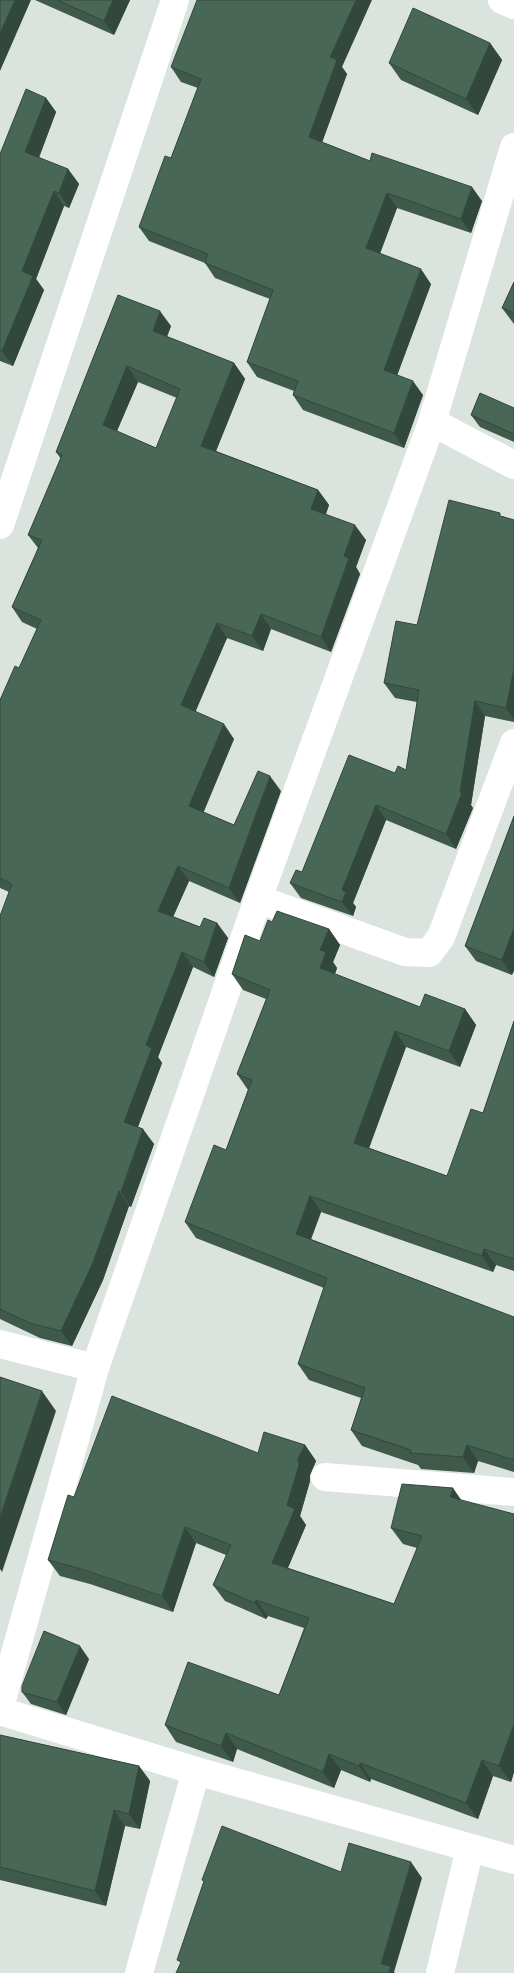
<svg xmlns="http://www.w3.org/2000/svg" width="514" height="1973" font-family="'Titillium Web',sans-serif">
<rect width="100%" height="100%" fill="#dbe3de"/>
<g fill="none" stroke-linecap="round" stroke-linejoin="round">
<!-- street -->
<g stroke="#fff" stroke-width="28">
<polyline points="502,0 514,5"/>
<polyline points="432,422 514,465"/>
<polyline points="0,525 175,0"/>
<polyline points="258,899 405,952 429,953 441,937 514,743"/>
<polyline points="0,1344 95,1368"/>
<polyline points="325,1477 514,1492"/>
<polyline points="0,1707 95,1368 258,899 432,422 514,147"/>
<polyline points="0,1711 196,1771 514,1860"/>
<polyline points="139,1973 196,1771"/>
<polyline points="440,1973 470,1848"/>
</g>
</g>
<!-- wall -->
<g fill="#3f594a" fill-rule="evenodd">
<polygon points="35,0 130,0 114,35"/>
<polygon points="490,43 502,60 478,115 401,80 389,63"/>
<polygon points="171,67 342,67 347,74 322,142 370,161 482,201 471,233 397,208 380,254 431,284 397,375 423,395 404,448 303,410 293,395 294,391 257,377 247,362 270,299 215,278 205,263 149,241 139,227 171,158 198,88 181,82"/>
<polygon points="46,98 56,112 39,158 68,169 79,184 69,208 64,206 36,279 44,290 13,366 0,361 0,154"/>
<polygon points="514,282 514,324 502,308"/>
<path d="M118 295 171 326 167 337 234 363 245 379 216 451 318 490 329 505 326 514 366 540 356 567 360 574 331 652 271 629 263 651 227 638 195 711 234 739 203 812 234 825 281 791 240 903 189 881 173 917 200 927 217 923 228 938 214 977 193 967 158 1057 162 1063 138 1127 154 1144 131 1207 129 1206 103 1280 72 1346 40 1338 0 1319V916L9 892 0 888V700L19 668 37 629 22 622 12 607 38 548 28 535 61 459 56 452ZM138 382 177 398 156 448 117 431Z"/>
<polygon points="514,408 514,442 480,427 471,415"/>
<polygon points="502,516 514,520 514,722 485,716 471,805 473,808 456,849 386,820 353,903 356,907 353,916 301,898 290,883 302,872 395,773 406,770 417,702 395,698 384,683 417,625"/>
<polygon points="514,816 512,975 476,961 465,946"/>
<polygon points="272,922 329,929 340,945 333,962 337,968 335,974 420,1007 465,1009 476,1025 460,1067 406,1047 369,1148 447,1176 483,1113 514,1021 514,1271 496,1265 493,1272 321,1212 311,1239 514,1317 514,1472 478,1461 474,1473 421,1469 418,1465 362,1446 351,1430 361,1398 309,1380 298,1364 324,1288 196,1238 185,1222 226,1150 248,1090 237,1074 266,999 243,990 232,974 260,941"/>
<polygon points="305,1445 316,1461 310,1475 310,1481 300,1516 306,1525 288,1568 394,1604 417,1548 403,1544 391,1528 462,1501 514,1514 514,1772 511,1782 493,1776 478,1819 371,1779 370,1782 341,1770 334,1788 237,1749 233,1762 176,1742 165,1725 279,1695 304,1628 268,1616 266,1619 225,1601 213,1585 226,1555 196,1543 173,1612 90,1584 60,1576 48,1560 74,1497 258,1453"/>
<polygon points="89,1659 66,1715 31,1704 22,1692"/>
<polygon points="0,1735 139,1766 150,1781 140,1829 125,1826 106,1906 0,1880"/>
</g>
<!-- shaded-wall -->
<g fill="#33483c">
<polygon points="15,0 31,0 0,71 0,33"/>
<polygon points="113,0 130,0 114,35 104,21"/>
<polygon points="356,0 372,0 342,67 347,74 319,151 309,137 330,57"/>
<polygon points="490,43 502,60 478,115 466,99"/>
<polygon points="46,98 56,112 35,167 25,152"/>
<polygon points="68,169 79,184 69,208 59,193"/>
<polygon points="472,187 482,201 471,233 461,219"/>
<polygon points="54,191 64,206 36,279 44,290 13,366 2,351 22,271"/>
<polygon points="387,193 397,208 376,263 366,248"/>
<polygon points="421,269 431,284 394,384 384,370"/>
<polygon points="160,311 171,326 163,346 153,331"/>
<polygon points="234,363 245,379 212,461 201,446"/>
<polygon points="127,366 138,382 113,440 103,425"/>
<polygon points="413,381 423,395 404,448 394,433"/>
<polygon points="318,490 329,505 322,524 311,509"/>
<polygon points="355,525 366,540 356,567 360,574 331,652 321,637 344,556"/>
<polygon points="261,614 271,629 263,651 252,636"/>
<polygon points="217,623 227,638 192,720 181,705"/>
<polygon points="514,669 514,719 506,708"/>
<polygon points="475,701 485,716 471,805 473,808 456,849 446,834 460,792"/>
<polygon points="224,724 234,739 200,821 189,806"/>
<polygon points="270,776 281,791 240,903 229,888"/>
<polygon points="376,805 386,820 353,903 356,907 353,916 342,902 342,890"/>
<polygon points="178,866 189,881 169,926 158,911"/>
<polygon points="217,923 228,938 214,977 204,962"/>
<polygon points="514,928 514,971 512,975 502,960"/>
<polygon points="329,929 340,945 333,962 337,968 331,984 320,968 320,950"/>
<polygon points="182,952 193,967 158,1057 162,1063 134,1137 124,1122 146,1045"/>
<polygon points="465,1009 476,1025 460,1067 449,1051"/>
<polygon points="395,1031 406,1047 365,1159 354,1143"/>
<polygon points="143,1129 154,1144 131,1207 121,1192"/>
<polygon points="119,1191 129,1206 103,1280 72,1346 61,1331"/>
<polygon points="310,1196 321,1212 307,1250 296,1234"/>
<polygon points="484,1249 496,1265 493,1272 482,1256"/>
<polygon points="42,1391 56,1411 2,1572 0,1569 0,1517"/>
<polygon points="305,1445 316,1461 310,1475 310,1481 300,1516 306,1525 283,1579 272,1563 298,1459"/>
<polygon points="467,1445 478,1461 474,1473 463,1457"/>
<polygon points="453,1488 464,1504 450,1497"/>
<polygon points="185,1527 196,1543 173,1612 162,1596"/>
<polygon points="256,1600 268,1616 266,1619 255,1603"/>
<polygon points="80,1646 89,1659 66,1715 57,1702"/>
<polygon points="514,1724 514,1772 511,1782 499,1766"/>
<polygon points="226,1733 237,1749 233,1762 221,1746"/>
<polygon points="329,1754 341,1770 334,1788 323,1772"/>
<polygon points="482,1760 493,1776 478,1819 466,1803"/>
<polygon points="360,1763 371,1779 370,1782 359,1766"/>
<polygon points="139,1766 150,1781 140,1829 129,1814"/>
<polygon points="114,1810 125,1826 106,1906 95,1891"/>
<polygon points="411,1862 422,1878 394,1972 395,1973 387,1973 381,1964"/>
</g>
<!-- building -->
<g fill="#496756" stroke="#33483c" fill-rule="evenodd">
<polygon points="0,0 15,0 0,33"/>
<polygon points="57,0 113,0 104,21"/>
<polygon points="197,0 356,0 330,57 337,60 309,137 370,161 372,153 472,187 461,219 387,193 366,248 421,269 384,370 413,381 394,433 293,395 298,381 247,362 273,290 205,263 208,254 139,227 165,156 171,158 201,79 171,67"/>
<polygon points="413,8 490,43 466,99 389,63"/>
<polygon points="26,89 46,98 25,152 68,169 59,193 54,191 22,271 33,276 2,351 0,350 0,154"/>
<polygon points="514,282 514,313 502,308"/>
<path d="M118 295 160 311 153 331 234 363 201 446 318 490 311 509 355 525 344 556 349 558 321 637 261 614 252 636 217 623 181 705 224 724 189 806 234 825 258 771 270 776 229 888 178 866 158 911 200 927 204 918 217 923 204 962 182 952 146 1045 152 1048 124 1122 143 1129 121 1192 119 1191 92 1265 61 1331 30 1323 0 1309V916L12 884 0 878V700L15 666 19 668 41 620 12 607 42 540 28 535 62 455 56 452ZM127 366 180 389 156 448 103 425Z"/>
<polygon points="480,393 514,408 514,434 471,415"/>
<polygon points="449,500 500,513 500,516 514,520 514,669 506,708 475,701 460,792 462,793 446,834 376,805 342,890 346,892 342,902 290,883 296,870 302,872 349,755 395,773 398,766 406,770 419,690 384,683 396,621 417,625"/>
<polygon points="514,816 514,928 502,960 465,946"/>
<polygon points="277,911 329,929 320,950 326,952 320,968 420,1007 425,994 465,1009 449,1051 395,1031 354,1143 447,1176 471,1109 483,1113 514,1021 514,1259 484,1249 482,1256 310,1196 296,1234 514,1317 514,1460 467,1445 463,1457 410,1453 411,1450 351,1430 365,1388 298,1364 327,1278 185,1222 214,1145 226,1150 252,1080 237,1074 270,990 232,974 245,935 260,941 268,920 272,922"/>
<polygon points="0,1377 42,1391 0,1517"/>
<polygon points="112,1396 258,1453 264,1432 305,1445 298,1459 299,1465 287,1505 295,1509 272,1563 394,1604 422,1536 391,1528 402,1484 453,1488 450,1497 514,1514 514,1724 499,1766 482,1760 466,1803 360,1763 359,1766 329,1754 323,1772 226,1733 221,1746 165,1725 188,1662 279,1695 309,1618 256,1600 255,1603 213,1585 231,1545 185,1527 162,1596 78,1568 48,1560 68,1495 74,1497"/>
<polygon points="44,1631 80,1646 57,1702 22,1692 22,1686"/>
<polygon points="0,1735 139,1766 129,1814 114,1810 95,1891 0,1867"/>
<polygon points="222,1826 341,1872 349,1843 411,1862 381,1964 391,1966 389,1973 176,1973 181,1962 177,1960 204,1881 202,1880"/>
</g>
</svg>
